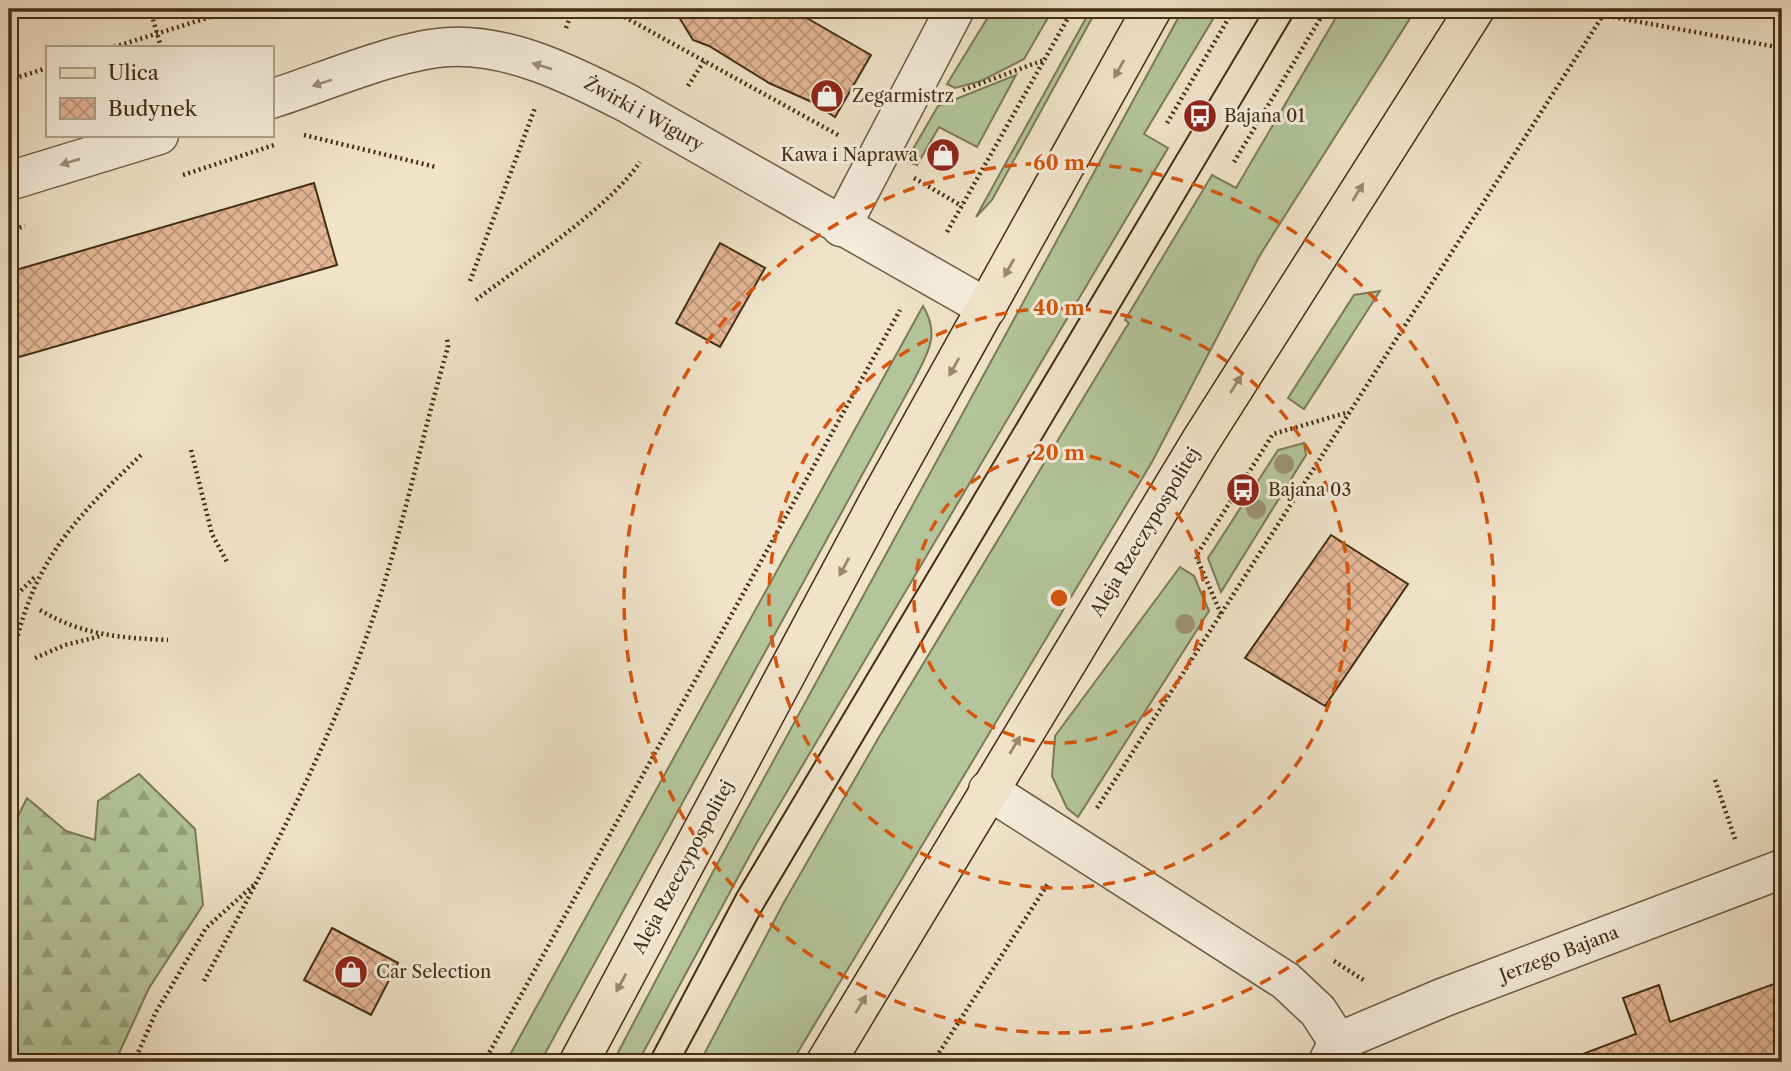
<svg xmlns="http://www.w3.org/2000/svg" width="1791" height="1071" font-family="'Libre Caslon Text',serif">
<defs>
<pattern id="forest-firs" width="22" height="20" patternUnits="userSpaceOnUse" patternTransform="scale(1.75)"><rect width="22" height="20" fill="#b4c59b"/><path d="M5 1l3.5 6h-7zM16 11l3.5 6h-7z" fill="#94a07d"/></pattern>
<pattern id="building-cross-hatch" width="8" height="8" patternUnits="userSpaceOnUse" patternTransform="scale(1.75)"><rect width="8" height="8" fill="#e5b796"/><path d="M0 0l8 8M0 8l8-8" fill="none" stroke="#bb9579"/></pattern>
</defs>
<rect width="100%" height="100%" fill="#f0e3ca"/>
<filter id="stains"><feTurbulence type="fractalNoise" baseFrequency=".00286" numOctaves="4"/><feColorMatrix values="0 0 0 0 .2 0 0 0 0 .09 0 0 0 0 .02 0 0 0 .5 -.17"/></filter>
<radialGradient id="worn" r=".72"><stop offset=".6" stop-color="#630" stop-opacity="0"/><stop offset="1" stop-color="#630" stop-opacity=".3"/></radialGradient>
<!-- grass -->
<g fill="#b4c59b" stroke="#7b7a57" stroke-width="2">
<polygon points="993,9 1053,9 1024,59 981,81 955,88 947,84"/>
<polygon points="1091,9 1097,9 992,200 976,217"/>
<polygon points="1183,9 1219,9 1144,134 1168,148 756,844 638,1062 613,1062 715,868"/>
<polygon points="1341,9 1416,9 1260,255 1152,462 792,1062 700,1062 783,904 879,737 1125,329 1129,323 1125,320 1212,175 1236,188"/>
<polygon points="1016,75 977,147 939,127 917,165 906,161 938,106"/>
<polygon points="1380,291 1304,409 1288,398 1354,295"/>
<path d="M923 306C941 336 927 354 913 382L542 1059 539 1062H506Z"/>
<polygon points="1304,443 1306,455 1221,592 1208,558 1278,450"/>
<polygon points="1180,567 1194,576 1209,611 1078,817 1067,808 1052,776 1055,736"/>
</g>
<!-- forest -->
<polygon fill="url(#forest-firs)" stroke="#7b7a57" stroke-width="2" points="139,774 195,829 203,905 149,988 115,1062 9,1062 9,834 27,798 66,831 95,840 98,801"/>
<!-- building -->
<g fill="url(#building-cross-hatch)" stroke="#422e13" stroke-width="2">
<polygon points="674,9 791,9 871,55 835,117 812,102 769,83 709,46 693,40"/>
<polygon points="314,183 337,265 9,360 9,272"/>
<polygon points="720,243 765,268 720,347 676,323"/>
<polygon points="1331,535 1408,584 1325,706 1245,658"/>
<polygon points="332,928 398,963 371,1015 304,980"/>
<polygon points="1782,981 1782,1062 1573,1062 1572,1058 1636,1034 1623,998 1659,985 1670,1022"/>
</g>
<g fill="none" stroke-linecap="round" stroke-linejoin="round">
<!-- minor casing -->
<g stroke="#6e5b41" stroke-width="41">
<g id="minor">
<path d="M271 99C322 83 399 49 450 47 511 44 574 76 627 103L987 308"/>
<polyline points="9,181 159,135"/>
<polyline points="841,227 955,9"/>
<polyline points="988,790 1286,981 1318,1011 1338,1042"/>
<polyline points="1328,1062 1338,1042 1442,998 1782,869"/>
</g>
</g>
<!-- major casing -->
<g stroke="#422e13" stroke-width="41">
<g id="major">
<polyline points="579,1062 877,504 1152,9"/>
<polyline points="826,1062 1200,442 1475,9"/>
</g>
</g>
<!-- path -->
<g stroke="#422e13" stroke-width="4.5" stroke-dasharray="2 3.5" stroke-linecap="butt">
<polyline points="150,9 161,47"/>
<polyline points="610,9 840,136"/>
<polyline points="1593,9 1602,15 1782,48"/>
<polyline points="566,28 573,9"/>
<polyline points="114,47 236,9"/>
<polyline points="9,80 47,68"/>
<polyline points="688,86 704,61"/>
<polyline points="963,90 1044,60"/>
<polyline points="1167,123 1234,9"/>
<polyline points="304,135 436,167"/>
<polyline points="1234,162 1326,9"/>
<polyline points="183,175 274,145"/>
<polyline points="914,178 962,206"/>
<polyline points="9,231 25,226"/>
<polyline points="947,232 1073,9"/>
<polyline points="470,281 535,108"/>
<path d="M476 300C524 263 607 210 640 162"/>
<polyline points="191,450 212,534 227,562"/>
<polyline points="9,602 36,576"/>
<path d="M40 610C81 635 121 638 168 640"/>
<polyline points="1221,614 1196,556 1273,434 1349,412"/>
<polyline points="35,658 65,645 101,636"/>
<path d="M9 673C30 566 65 528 141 455"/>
<polyline points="1715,780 1735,839"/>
<polyline points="1097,808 1607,9"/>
<polyline points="1334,961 1365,981"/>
<path d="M204 981C266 866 328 748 371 624 402 534 421 439 448 347L447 338"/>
<polyline points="134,1062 156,1012 206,928 256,883"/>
<polyline points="484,1062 900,310"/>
<polyline points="933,1062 1049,882"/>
</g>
<!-- minor -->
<use href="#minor" stroke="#f5eddd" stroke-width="38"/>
<!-- major -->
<use href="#major" stroke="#f0e3ca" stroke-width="38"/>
<!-- tram -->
<g stroke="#422e13" stroke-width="2">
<polyline points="648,1062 737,893 1264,9"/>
<polyline points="680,1062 761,912 1297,9"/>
</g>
</g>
<!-- trees -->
<g fill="#9d9074">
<circle cx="1284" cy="464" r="10"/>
<circle cx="1256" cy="509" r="10"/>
<circle cx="1185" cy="624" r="10"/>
</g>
<!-- one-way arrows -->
<defs><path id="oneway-solid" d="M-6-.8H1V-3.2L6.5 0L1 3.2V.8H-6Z" transform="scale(1.75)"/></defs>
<g fill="#9c8e78">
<use href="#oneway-solid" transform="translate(542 66) rotate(-163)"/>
<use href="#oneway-solid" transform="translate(322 83) rotate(162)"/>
<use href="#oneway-solid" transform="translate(70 162) rotate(163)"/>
</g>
<g fill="#99886e">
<use href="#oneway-solid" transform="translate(1119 69) rotate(119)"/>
<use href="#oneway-solid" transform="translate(1358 192) rotate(-58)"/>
<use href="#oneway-solid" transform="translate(1009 268) rotate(119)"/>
<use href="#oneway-solid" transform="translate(954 367) rotate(119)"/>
<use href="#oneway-solid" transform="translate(1236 384) rotate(-58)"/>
<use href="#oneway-solid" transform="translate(844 567) rotate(118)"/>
<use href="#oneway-solid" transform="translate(1015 745) rotate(-59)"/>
<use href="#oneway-solid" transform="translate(621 983) rotate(118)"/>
<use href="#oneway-solid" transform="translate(861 1004) rotate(-59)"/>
</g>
<!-- distance rings -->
<g fill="none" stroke="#d7550d" stroke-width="3.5" stroke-dasharray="12 9">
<circle cx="1059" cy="598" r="145"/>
<circle cx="1059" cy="598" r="290"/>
<circle cx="1059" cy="598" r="435"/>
</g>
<!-- icons -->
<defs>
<g id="shop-disc" transform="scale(1.75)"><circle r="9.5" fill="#8f2418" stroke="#f5eddd"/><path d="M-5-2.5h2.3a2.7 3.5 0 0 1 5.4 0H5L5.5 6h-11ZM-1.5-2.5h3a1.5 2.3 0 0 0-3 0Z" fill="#fff"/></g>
<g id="bus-disc" transform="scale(1.75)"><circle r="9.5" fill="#8f2418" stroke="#f5eddd"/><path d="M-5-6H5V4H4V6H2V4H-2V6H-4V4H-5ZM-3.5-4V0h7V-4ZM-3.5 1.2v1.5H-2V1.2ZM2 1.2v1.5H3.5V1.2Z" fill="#fff"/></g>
</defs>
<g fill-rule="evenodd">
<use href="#shop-disc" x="827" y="96"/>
<use href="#bus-disc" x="1200" y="116"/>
<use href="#shop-disc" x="943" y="155"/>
<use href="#bus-disc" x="1243" y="490"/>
<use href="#shop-disc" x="351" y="972"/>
</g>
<g text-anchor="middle" stroke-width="6" stroke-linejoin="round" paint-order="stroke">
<!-- poi labels -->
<g font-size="18" fill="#422e13" stroke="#f5eddd" text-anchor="start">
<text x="852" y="102">Zegarmistrz</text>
<text x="1224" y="122">Bajana 01</text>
<text x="918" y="161" text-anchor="end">Kawa i Naprawa</text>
<text x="1268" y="496">Bajana 03</text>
<text x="376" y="978">Car Selection</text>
</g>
<!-- street labels -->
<g font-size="18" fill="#422e13" stroke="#f5eddd">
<text transform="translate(644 114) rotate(29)" y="6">Żwirki i Wigury</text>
<text transform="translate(1145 532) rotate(-59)" y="6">Aleja Rzeczypospolitej</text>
<text transform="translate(683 867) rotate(-62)" y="6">Aleja Rzeczypospolitej</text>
<text transform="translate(1559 954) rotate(-21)" y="6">Jerzego Bajana</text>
</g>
</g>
<circle cx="1059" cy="598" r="10" fill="#d7550d" stroke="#f5eddd" stroke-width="3.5"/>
<g font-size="21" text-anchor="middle" font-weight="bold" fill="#d7550d" stroke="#f5eddd" stroke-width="6" stroke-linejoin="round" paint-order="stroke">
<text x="1059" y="170">60 m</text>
<text x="1059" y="315">40 m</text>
<text x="1059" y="460">20 m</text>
</g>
<!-- margin -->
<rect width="1791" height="1071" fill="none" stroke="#f0e3ca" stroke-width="35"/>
<rect x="10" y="10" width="1770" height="1050" fill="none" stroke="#422e13" stroke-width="3.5"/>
<rect x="18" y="18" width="1756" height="1036" fill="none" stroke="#422e13" stroke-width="2"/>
<!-- legend -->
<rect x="46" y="46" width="228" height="91" fill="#f5eddd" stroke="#ada18c" stroke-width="2"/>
<rect x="60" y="68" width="35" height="10" fill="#f0e3ca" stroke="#ada18c" stroke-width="2"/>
<text x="108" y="80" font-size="21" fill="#422e13">Ulica</text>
<rect x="60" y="98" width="35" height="21" fill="url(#building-cross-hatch)" stroke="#ada18c" stroke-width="2"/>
<text x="108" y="116" font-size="21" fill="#422e13">Budynek</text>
<rect width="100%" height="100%" filter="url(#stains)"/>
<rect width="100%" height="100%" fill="url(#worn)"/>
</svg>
